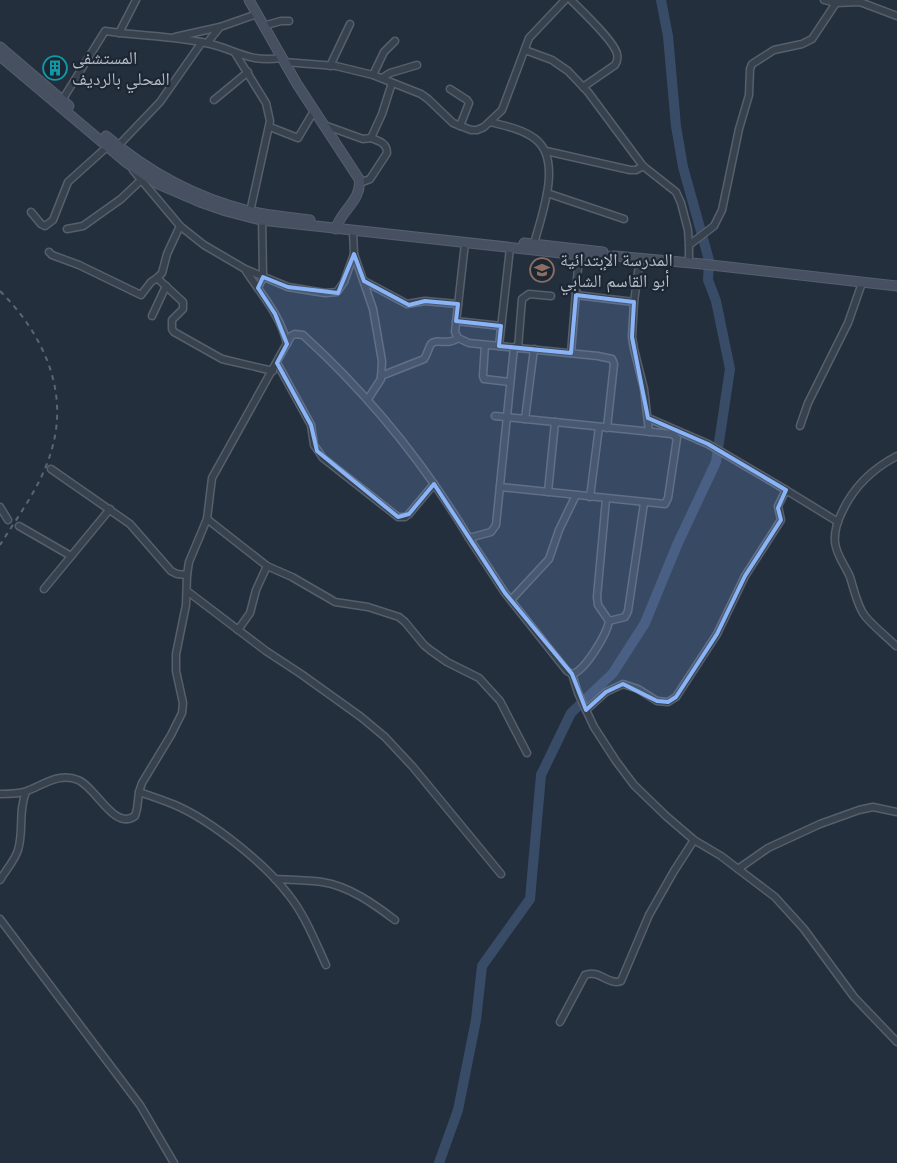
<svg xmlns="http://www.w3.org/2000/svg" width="897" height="1163" font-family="Roboto,'Noto Naskh Arabic',sans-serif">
<rect width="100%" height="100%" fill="#242f3e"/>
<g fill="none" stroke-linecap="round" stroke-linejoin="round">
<!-- river -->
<polyline stroke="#394c67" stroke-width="10" points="439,1163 458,1110 476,1020 482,966 530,899 541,775 571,713 613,673 645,623 677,545 716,462 730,369 716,301 708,280 709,260 683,167 676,126 668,36 661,0"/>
<!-- street casing -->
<g stroke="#565f6c" stroke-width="9">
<g id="street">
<path d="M571 0C581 10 615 42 617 54 618 58 617 62 615 65L583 87"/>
<polyline points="824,0 836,3 860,2 897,16"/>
<polyline points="263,26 281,21 289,21"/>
<polyline points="119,33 136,0"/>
<polyline points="175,37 220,27 257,14"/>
<polyline points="207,43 220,27"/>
<polyline points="525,50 552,60 568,71 588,92 643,166 676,192 681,203 688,230 689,245 689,263"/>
<polyline points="235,53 266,103 270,121 250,212"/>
<polyline points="284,62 336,66 373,75 421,94 428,99 453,123 471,130 477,130 484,127 502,110 529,38 565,0"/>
<polyline points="330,66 350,24"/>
<polyline points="373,75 384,52 395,41"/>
<polyline points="382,78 390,73 417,65"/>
<polyline points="450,89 467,100 469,103 460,126"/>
<polyline points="214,100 248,72"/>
<path d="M61 102 105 31C138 36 172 36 206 43 236 49 247 63 281 58"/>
<path d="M490 122C505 126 522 129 534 138 564 159 541 216 534 244"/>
<polyline points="324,125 363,139 371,138 382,114 392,83"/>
<polyline points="270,127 298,138 314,111"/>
<polyline points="118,146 160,102 202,42"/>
<polyline points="546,151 630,170 636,170 643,166"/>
<polyline points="133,170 180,226 204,245 245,269 288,287 325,293 337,292 344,282 354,254"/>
<path d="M360 183 370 179 387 153C387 143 379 141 371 138"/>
<polyline points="547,193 624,219"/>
<polyline points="31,212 41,224 45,226 53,220 68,182 108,146"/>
<polyline points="67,229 83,226 121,199 141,180"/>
<polyline points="353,231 354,254 373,309 382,361 381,379 368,399"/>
<polyline points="465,243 455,332 458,338 469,343 598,356 612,359 614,364 607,428"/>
<polyline points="689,245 714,226 722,210 739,129 749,95 750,69 752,64 774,50 802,44 812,39 836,3"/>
<polyline points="49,252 52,255 79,265 141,295 151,282 157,278 162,273 167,254 180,226"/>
<polyline points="640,258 634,302 632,337 634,349 644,389 649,432"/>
<path d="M246 271C261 294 281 316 287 344"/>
<polyline points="157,278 183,302 183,309 172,320 172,329 174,332 222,359 273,371"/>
<polyline points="364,281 407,304 425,301 458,304"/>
<polyline points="258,288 263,277 262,216"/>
<polyline points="576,295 634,302"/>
<polyline points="152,316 166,286"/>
<polyline points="456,321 501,326"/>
<polyline points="485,345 483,376 484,379 510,382"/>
<polyline points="499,346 510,248"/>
<polyline points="518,348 522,299 529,294 551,296"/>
<polyline points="571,353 579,255"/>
<polyline points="277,363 311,425 314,445 323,458 398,517 405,517 409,514 434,484"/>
<path d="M381 376 424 359C427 355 428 349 431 344 436 338 449 346 458 338"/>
<polyline points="495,416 672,434 677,438 668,498 665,504 500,487"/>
<polyline points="648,418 708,444 786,490"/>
<polyline points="525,419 534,349"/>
<polyline points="800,426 808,403 848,323 862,283"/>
<polyline points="51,469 130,524 171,571 177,574 187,575"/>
<polyline points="548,492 555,422"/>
<polyline points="590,497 599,427"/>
<polyline points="0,507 8,520"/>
<polyline points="207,519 267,566 292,577 330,599 335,602 368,607 399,617 405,622 424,645 430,650 447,662 479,678 500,701 527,753"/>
<polyline points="19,526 71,556"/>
<polyline points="469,538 505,593 567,671 572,674 578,693 594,727 616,761 634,785 666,816 694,840 721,856 775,897 804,929 854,997 897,1042"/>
<polyline points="44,589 110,509"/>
<polyline points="187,591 266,651 301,674 361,717 385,737 413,767 501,874"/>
<polyline points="511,600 549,559 559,530 576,495"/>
<polyline points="609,621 625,617 628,611 644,503"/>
<polyline points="238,630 250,613 256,590 267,566"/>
<path d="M896 646C886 636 874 627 865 616 857 606 854 589 850 577 845 565 836 555 835 542 834 531 837 522 842 512 854 486 872 469 897 456"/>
<path d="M572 674C585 671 607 634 609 621L598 605 597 597 606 499"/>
<polyline points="586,710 606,692 623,684 638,689 657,701 668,702 676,697 717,634 745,576 781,520 778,506 786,490 838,522"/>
<path d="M139 792C151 796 163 800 175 805 210 820 265 863 288 894 305 915 315 941 326 965"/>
<path d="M0 794C8 794 19 794 27 791 43 785 60 772 78 780 96 787 114 831 135 816L137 809 139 792 142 783 171 735 182 713 183 703 176 671V654L186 605 187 575 189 562 207 519 212 478 291 336 295 334 303 335C368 394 424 463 469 538L491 532 496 525 514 347"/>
<polyline points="738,869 768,848 820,824 859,810 873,807 897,812"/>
<path d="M275 879C290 880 306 880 322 882 349 886 374 904 395 920"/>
<path d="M0 880C6 870 15 860 18 850 24 830 18 811 26 792"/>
<polyline points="0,919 140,1105 174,1163"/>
<path d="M560 1022 585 975C599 969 609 986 621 981L649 915 674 871 694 840"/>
</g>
</g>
<!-- secondary casing -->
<g stroke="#565f6c" stroke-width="11">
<g id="secondary">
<path d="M249 0 297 84 359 179C363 200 339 212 336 229"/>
<polyline points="0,47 69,106"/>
<polyline points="0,56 127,163 158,184 200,202 226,211 261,220 579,255 600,257 615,256 702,264 897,286"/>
<path d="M106 136C147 171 196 198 249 211 268 216 290 217 310 220"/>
<polyline points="524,243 603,252"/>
</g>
</g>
<!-- street -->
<use href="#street" stroke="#38414e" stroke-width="6"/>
<!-- secondary -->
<use href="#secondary" stroke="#465061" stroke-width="9"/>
<!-- rail -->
<path stroke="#5a6575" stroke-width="2" stroke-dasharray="5 5" stroke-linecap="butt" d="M0 291C43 334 70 391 51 452 41 486 18 516 0 545"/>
</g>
<!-- marked area -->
<path fill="#8ab4f8" fill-opacity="0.2" stroke="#8ab4f8" stroke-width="4" stroke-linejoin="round" d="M354 254 364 281 409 305 425 301 458 304 456 321 501 326 499 346 571 353 576 295 634 302 632 337 648 418 708 444 786 490 778 508 781 520 745 576 717 634 676 697 668 702 657 701 623 684 606 692 586 710 572 674 505 593 434 484 409 514 398 517 317 451 311 425 277 363 287 344 275 314 258 288 263 277 288 287 338 293Z"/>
<!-- icons -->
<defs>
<g id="building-ring" transform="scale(1.25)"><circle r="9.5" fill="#1d2633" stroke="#0f9aa8" stroke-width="1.5"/><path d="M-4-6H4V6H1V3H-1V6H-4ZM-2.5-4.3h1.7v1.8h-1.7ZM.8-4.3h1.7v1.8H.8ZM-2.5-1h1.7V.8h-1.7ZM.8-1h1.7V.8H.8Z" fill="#0f9aa8"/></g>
<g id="school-ring" transform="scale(1.25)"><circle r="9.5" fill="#1d2633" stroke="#8d6e63" stroke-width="1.5"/><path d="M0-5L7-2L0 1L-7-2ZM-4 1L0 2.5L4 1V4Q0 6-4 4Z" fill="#8d6e63"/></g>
</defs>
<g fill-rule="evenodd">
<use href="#building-ring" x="55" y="68"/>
<use href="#school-ring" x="542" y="270"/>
</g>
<g text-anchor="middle" stroke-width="4.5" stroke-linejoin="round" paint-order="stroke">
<!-- poi labels -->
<g font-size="18" fill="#b4bcc9" stroke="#1d2633" text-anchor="start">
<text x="72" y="64">المستشفى<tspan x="72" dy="21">المحلي بالرديف</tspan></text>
<text x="560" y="266">المدرسة الإبتدائية<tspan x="560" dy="21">أبو القاسم الشابي</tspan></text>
</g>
</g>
</svg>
